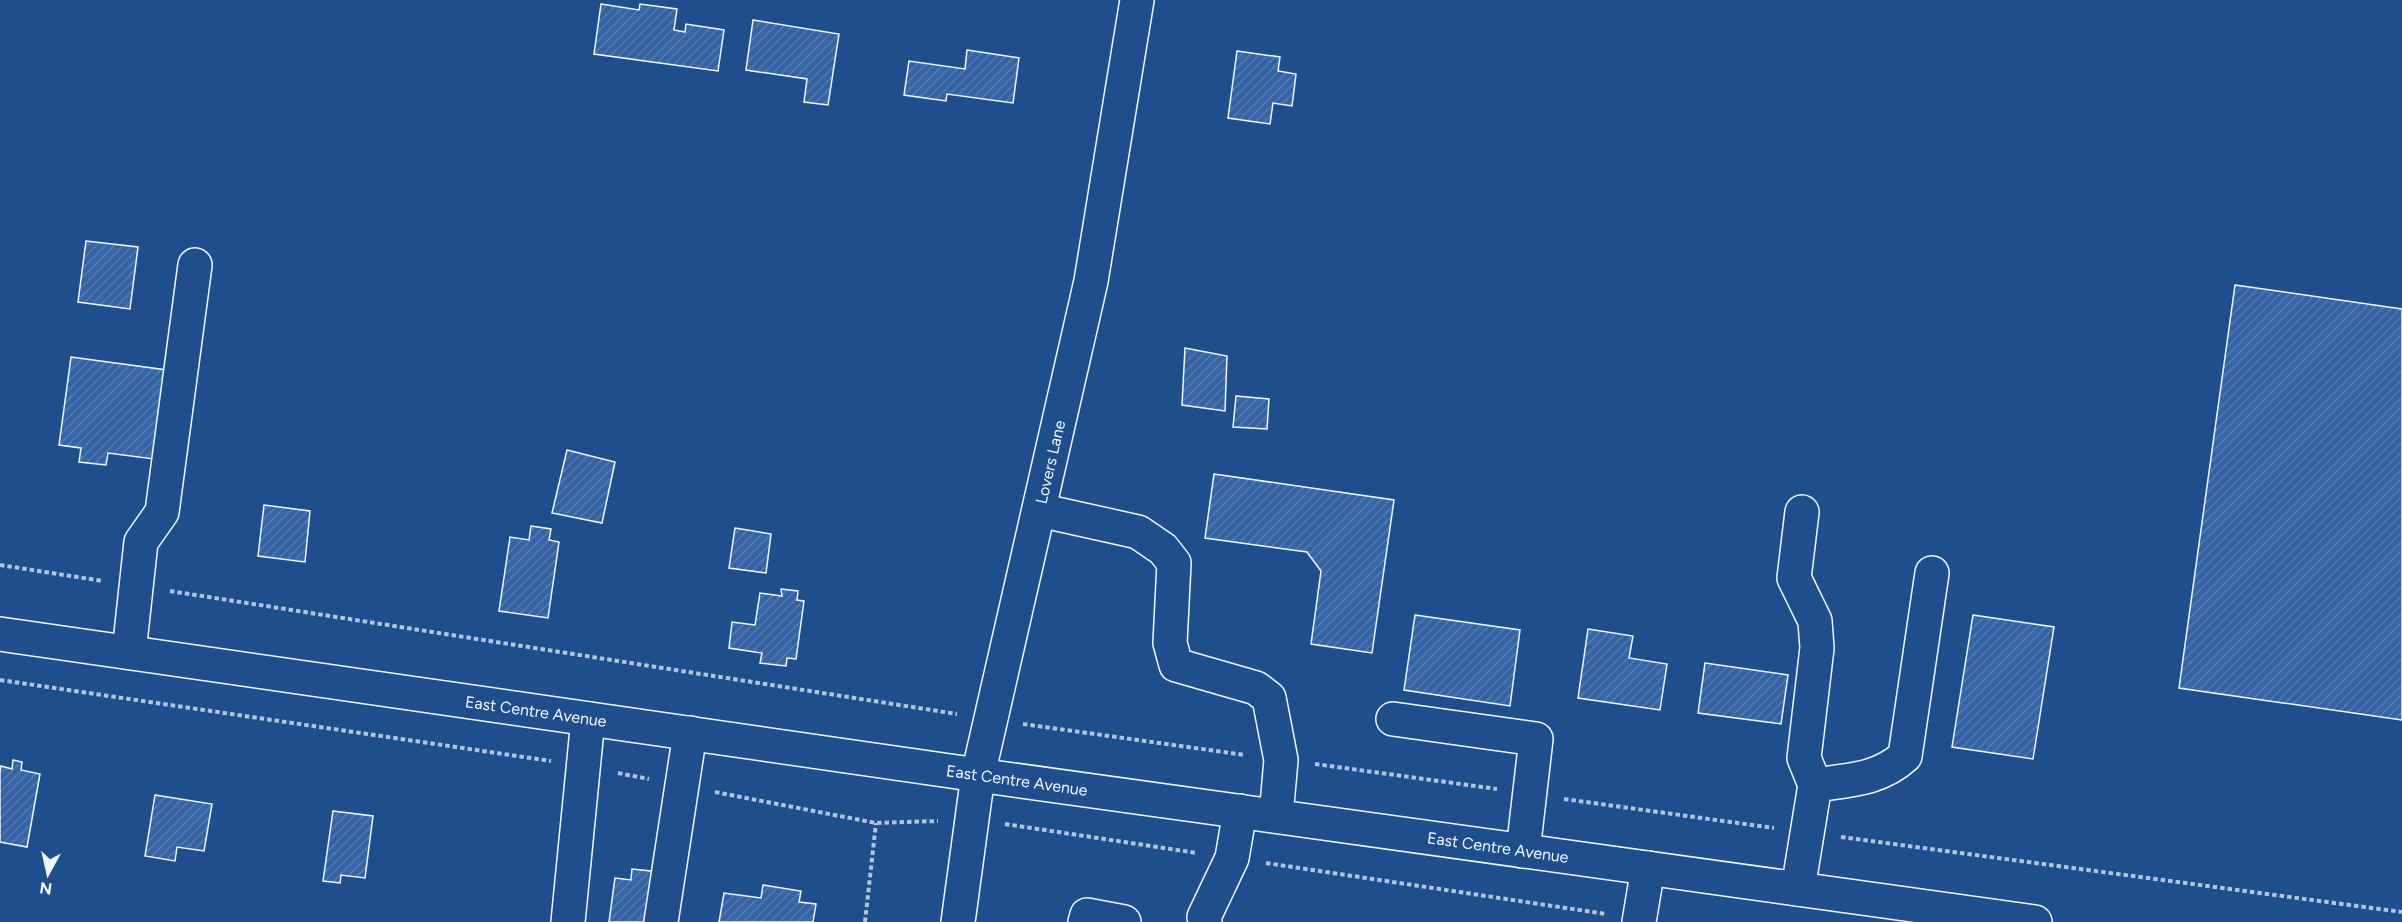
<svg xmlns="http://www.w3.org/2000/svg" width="2402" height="922" font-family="Figtree,sans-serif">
<defs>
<pattern id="building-hatch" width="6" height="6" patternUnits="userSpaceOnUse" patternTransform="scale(1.5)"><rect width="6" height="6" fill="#3563a3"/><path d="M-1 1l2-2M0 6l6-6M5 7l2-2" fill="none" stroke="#537ab1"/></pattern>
</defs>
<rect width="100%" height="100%" fill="#1f4e8c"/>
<!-- building -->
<g fill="url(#building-hatch)" stroke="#f2f6ff" stroke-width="1.5">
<polygon points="601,4 639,10 640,4 677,9 674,30 685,32 686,24 724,30 718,71 594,54"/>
<polygon points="753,20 839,34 828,105 804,102 807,79 746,70"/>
<polygon points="967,50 1019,58 1013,103 947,94 946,101 904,95 909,61 965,69"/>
<polygon points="1237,51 1280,57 1278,71 1296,74 1292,106 1273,103 1270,124 1228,118"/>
<polygon points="86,241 138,247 130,309 78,302"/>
<polygon points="2235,285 2402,309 2402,720 2179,688"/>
<polygon points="1185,348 1227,356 1225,411 1182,405"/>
<polygon points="71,357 174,371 162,460 108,453 106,465 79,462 81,448 59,445"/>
<polygon points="1236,396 1269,399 1267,429 1233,427"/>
<polygon points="567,450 615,462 602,523 552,513"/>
<polygon points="1214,474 1394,500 1372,653 1311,644 1321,571 1307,552 1205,538"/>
<polygon points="264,505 310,511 305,562 258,556"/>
<polygon points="531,526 551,529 549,540 559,542 548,618 499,611 510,537 529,540"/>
<polygon points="735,528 771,534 766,573 729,568"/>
<polygon points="781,589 798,591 797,600 804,601 796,659 787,658 786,666 760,663 762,653 729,648 732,622 755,625 760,593 782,596"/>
<polygon points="1415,615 1520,630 1510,706 1404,690"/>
<polygon points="1973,615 2054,627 2033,759 1952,747"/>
<polygon points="1588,629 1633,636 1629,658 1667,664 1660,710 1578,698"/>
<polygon points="1705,663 1788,675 1781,724 1698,713"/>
<polygon points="13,760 22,762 21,770 40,774 27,847 0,842 0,771 1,766 12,769"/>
<polygon points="155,795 212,804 204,851 177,847 175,861 145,856"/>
<polygon points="333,811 373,816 365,878 341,875 340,883 323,881"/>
<polygon points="632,869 660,872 653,922 609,922 615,878 631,880"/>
<polygon points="763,885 801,891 799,902 816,904 813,922 719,922 724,893 761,898"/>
</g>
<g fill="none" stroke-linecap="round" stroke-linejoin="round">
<!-- minor casing -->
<g stroke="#f2f6ff" stroke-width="36">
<g id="minor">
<polyline points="1039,510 1138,532 1163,549 1174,563 1170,643 1176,665 1256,688 1269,698 1281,760 1276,816"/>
<polyline points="1802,512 1794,578 1815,621 1817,648 1804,758 1815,785"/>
<polyline points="129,652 141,542 162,512 195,265"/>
<polyline points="1393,719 1536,739 1523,851"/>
<path d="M1798 889 1815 785C1848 780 1879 780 1905 756L1932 573"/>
<polyline points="568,922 588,719"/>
<polyline points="661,922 690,733"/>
<polyline points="958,922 978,775 1091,281 1137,0"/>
<polyline points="1085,922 1087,915 1124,922"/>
<polyline points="1205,922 1204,917 1232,858 1240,811"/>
<polyline points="1639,922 1648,868"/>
</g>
</g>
<!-- major casing -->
<g stroke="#f2f6ff" stroke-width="36">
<polyline id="major" points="0,634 978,775 2035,922"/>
</g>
<!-- path -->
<g stroke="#b3c4dc" stroke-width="4" stroke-dasharray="4.5 3" stroke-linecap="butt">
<polyline points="0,565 103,581"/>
<polyline points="170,591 957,714"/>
<polyline points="0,680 551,761"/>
<polyline points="1023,724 1245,755"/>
<polyline points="1315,764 1497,789"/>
<polyline points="618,773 649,779"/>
<polyline points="715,792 876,823 938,821"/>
<polyline points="1564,799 1774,828"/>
<polyline points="1005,824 1197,853"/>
<polyline points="1841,837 2402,912"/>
<polyline points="1266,863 1606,914"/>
<polyline points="865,922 876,823"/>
</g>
<!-- minor -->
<use href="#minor" stroke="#1f4e8c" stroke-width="33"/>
<!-- major -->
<use href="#major" stroke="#1f4e8c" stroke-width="33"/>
</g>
<g text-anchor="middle" stroke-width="4.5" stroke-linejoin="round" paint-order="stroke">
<!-- street labels -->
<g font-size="16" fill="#f2f6ff" stroke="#1f4e8c">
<text transform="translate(1050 462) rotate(-77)" y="6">Lovers Lane</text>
<text transform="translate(536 711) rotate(8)" y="6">East Centre Avenue</text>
<text transform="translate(1017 780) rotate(8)" y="6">East Centre Avenue</text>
<text transform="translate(1498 847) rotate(8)" y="6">East Centre Avenue</text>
</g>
</g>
<!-- north arrow -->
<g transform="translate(48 874) rotate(188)" stroke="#1f4e8c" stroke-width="4.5" paint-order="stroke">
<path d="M0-4.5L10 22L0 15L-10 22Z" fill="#f2f6ff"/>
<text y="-9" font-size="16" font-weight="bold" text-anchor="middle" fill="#f2f6ff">N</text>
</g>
</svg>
